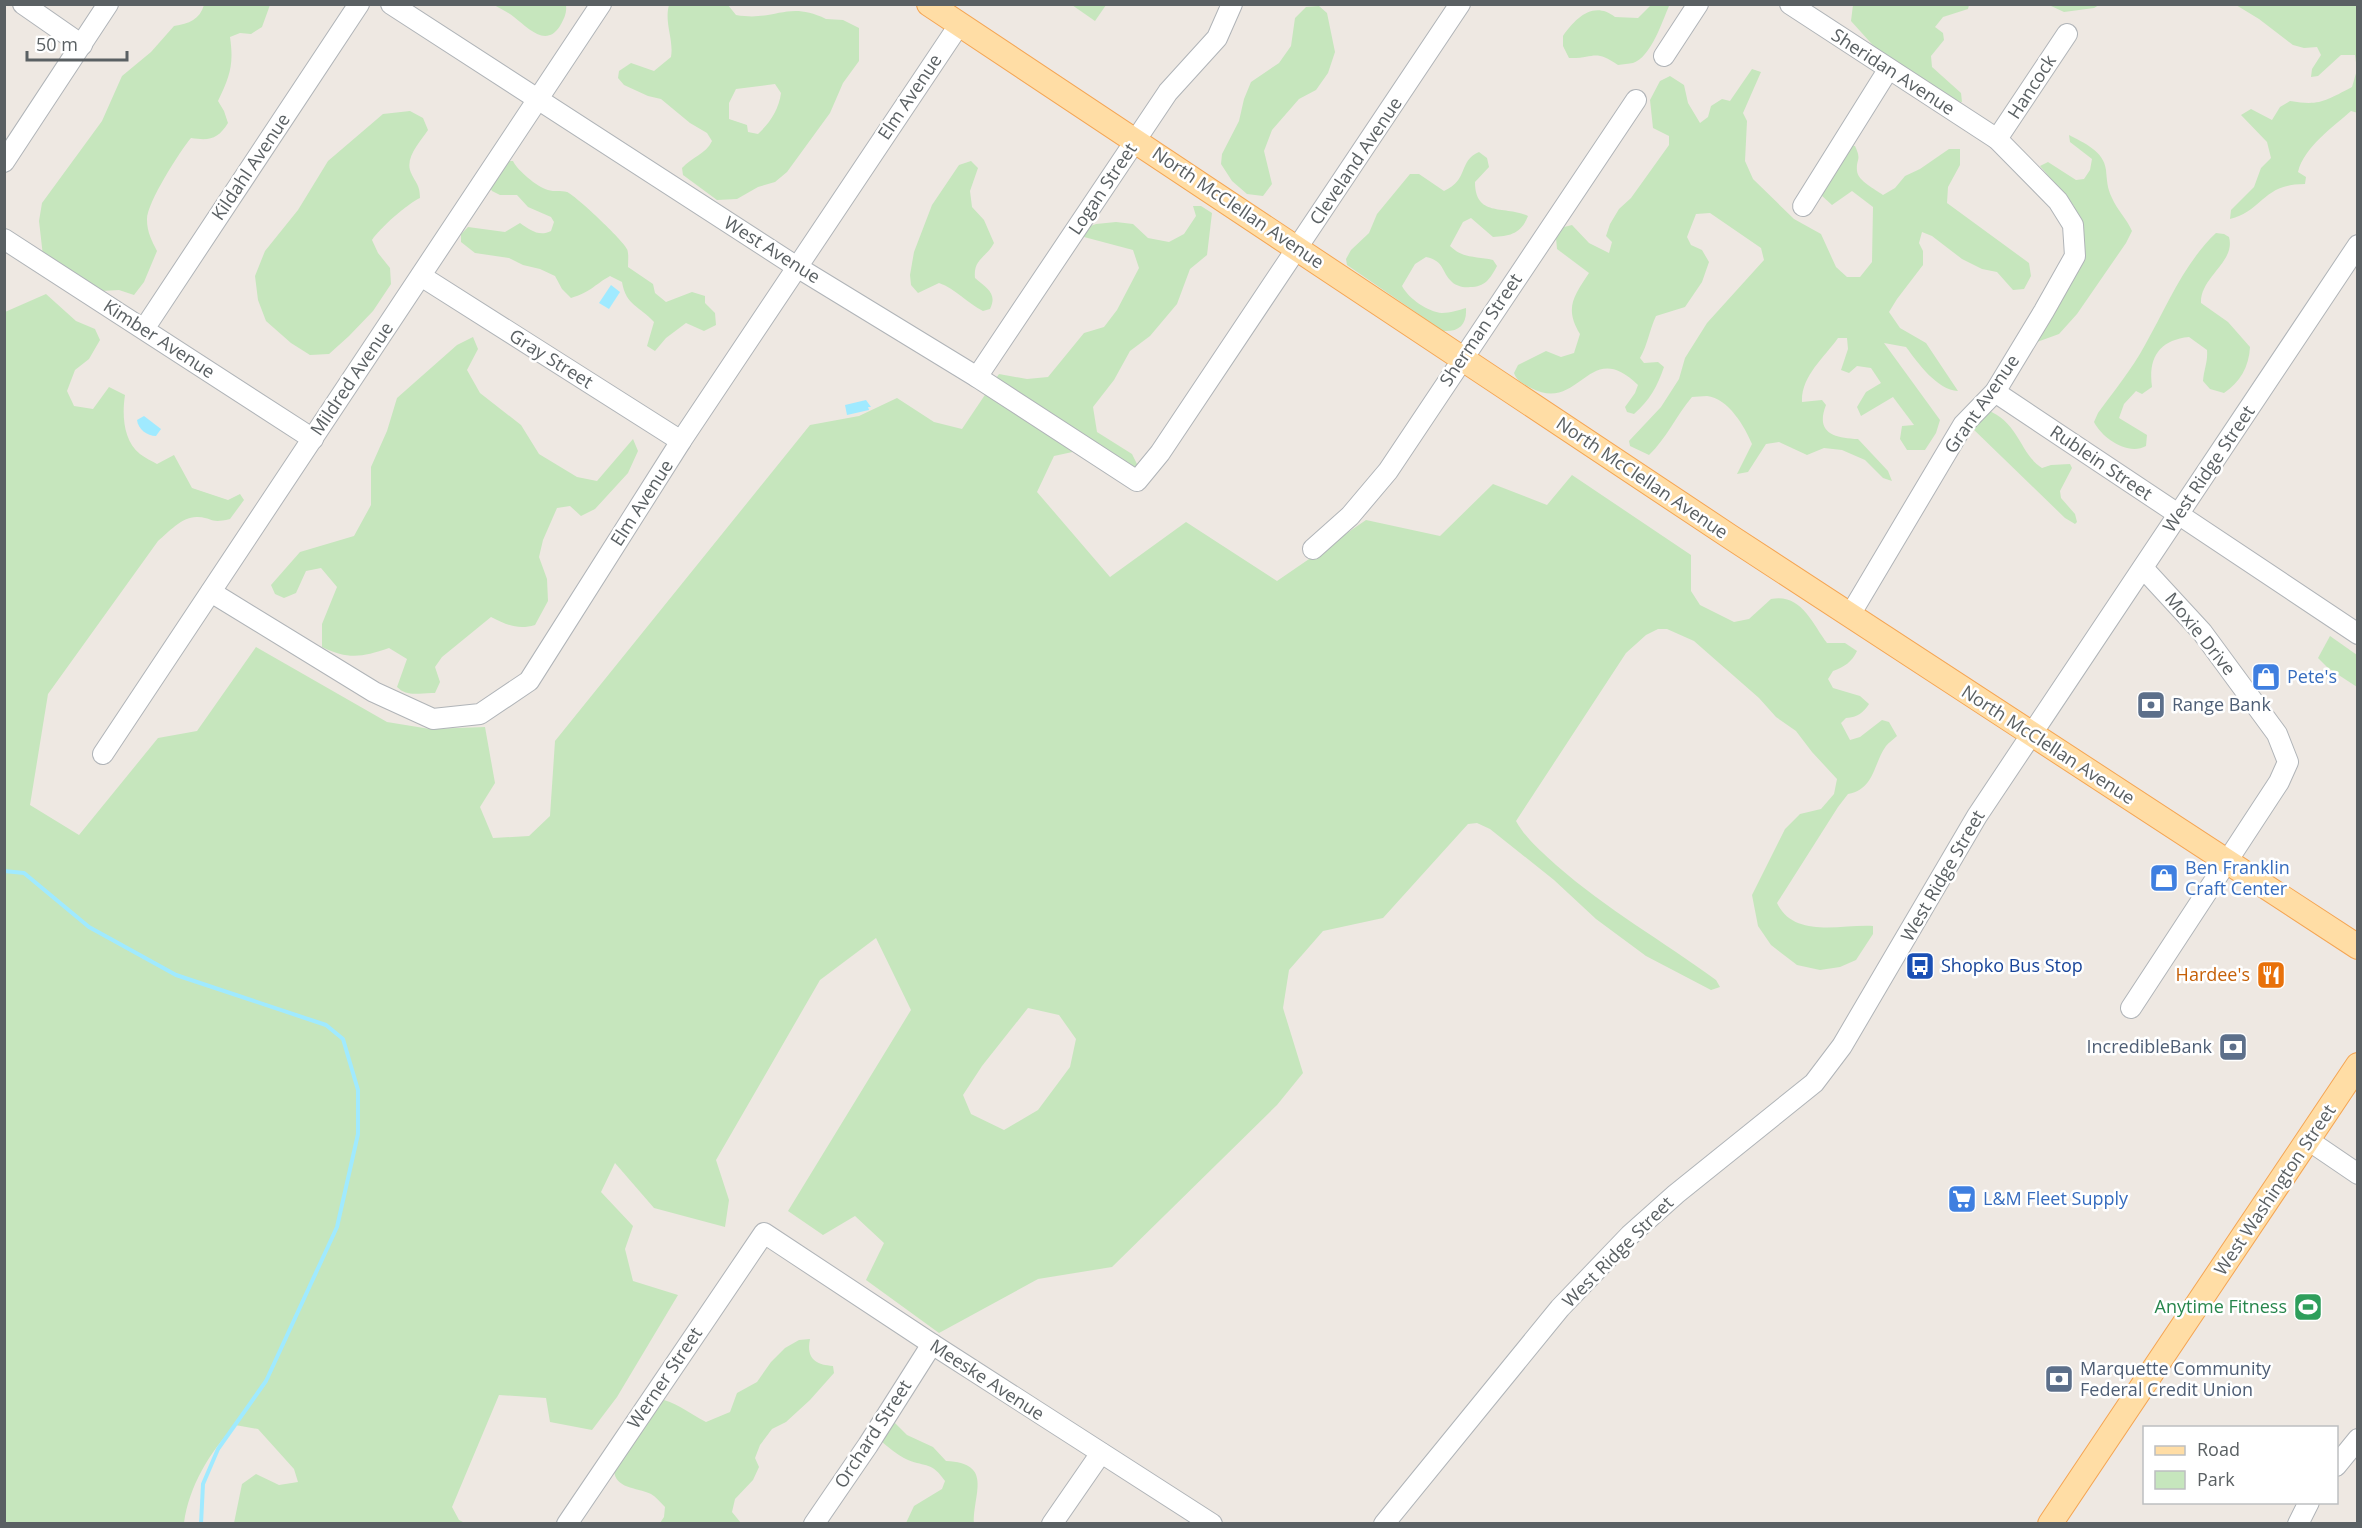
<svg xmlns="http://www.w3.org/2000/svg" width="2362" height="1528" font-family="'Open Sans',sans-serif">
<rect width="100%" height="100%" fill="#eee8e2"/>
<!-- green -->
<g fill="#c6e6bd" fill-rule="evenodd">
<path d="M204 5H270L262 27 251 34 240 33 230 37C234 65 230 76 218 101L224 111 228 123C218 139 210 141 191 138 180 151 146 204 147 220 147 232 152 241 157 251L144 282 134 295 119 290 101 291 43 256 39 221 42 203 102 121 122 76 151 52 174 26C189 24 200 19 204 5Z"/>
<path d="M566 5C567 13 564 19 560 26 546 48 528 28 514 17 508 12 501 9 494 5Z"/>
<path d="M669 5H728L736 15C776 22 787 0 826 19L843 20 859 28V61L843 83 830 113 787 172 775 182 758 187 737 199 717 200 683 175 682 168C692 157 706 154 712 141L707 133 690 123 661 99 648 96 624 85 618 78 619 71 631 63 654 71 671 57C674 39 664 23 669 5ZM775 84 781 93C779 109 770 123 758 134L748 132 747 125 729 119V103L736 89Z"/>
<polygon points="1072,5 1106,4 1106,5 1095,21"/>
<path d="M1651 5 1669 6C1662 22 1651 57 1633 63 1629 64 1623 64 1618 65 1594 48 1594 59 1569 58L1563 46V36C1575 19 1593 0 1615 17L1638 18Z"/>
<polygon points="1853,5 1969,5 1968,9 1943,17 1935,27 1943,33 1944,40 1931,56 1932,67 1961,93 1962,102 1952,101 1889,63 1851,21"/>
<polygon points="2049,5 2099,5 2094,8 2064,12"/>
<path d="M2236 5H2357L2358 113 2351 111C2333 127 2304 147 2298 172L2306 177 2305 184C2262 184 2264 210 2230 219L2231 210 2254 187 2261 168 2271 158 2267 142 2241 115 2251 109 2272 120 2280 107 2290 101C2320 106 2325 101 2352 87L2357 70 2355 55H2341L2318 76 2311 77 2312 69 2321 55 2317 47 2304 48 2293 45 2259 19Z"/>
<polygon points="1319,6 1327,13 1335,52 1328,73 1316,90 1299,99 1272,130 1264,151 1272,184 1263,196 1247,194 1232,181 1221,164 1222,154 1239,121 1244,99 1251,82 1279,63 1291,46 1295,18 1306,7"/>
<path d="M1752 69 1761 72 1743 113 1747 121 1745 161 1753 179 1794 219 1821 234 1836 267 1847 277H1860L1872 262 1873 207 1852 191 1832 205 1821 195 1848 145 1855 146C1862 161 1856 158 1857 171 1858 181 1875 189 1883 195L1895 188 1905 176 1920 169 1949 149H1960V165L1948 187 1947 203 2029 263 2031 276 2024 289 2013 290 1997 272 1982 269 1962 259 1932 236 1922 232 1919 243 1923 251V265L1897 299 1889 312 1900 328 1926 343 1958 391C1937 390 1918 363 1906 347L1884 343 1940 420 1936 433 1925 450H1907L1900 439 1902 426 1914 425 1893 397 1861 416 1857 407 1866 392 1881 383 1871 368 1857 366 1849 373 1841 370 1848 349 1847 338H1838C1824 358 1801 376 1802 402L1822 400 1826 405C1815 433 1834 438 1858 439L1888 471 1892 481 1883 478 1865 460 1842 450 1824 448 1807 455 1779 442 1766 444 1748 472 1737 474 1752 444C1745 427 1728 398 1707 396 1702 396 1696 397 1692 397 1676 416 1666 439 1649 455L1630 446 1629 441 1661 407 1679 379 1685 358 1707 323 1764 260 1761 248 1710 213 1696 214 1687 237 1691 245 1702 250 1709 262 1702 282 1685 307 1656 316C1649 331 1648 344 1640 358L1644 363 1658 362 1664 367C1657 387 1650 400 1634 414L1627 412 1625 407 1635 393 1638 385C1588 336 1581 414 1531 388 1523 384 1517 381 1514 373L1518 365 1546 351 1561 357 1574 353 1580 334C1564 308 1574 296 1589 273L1557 249 1556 238 1564 227 1572 225 1589 243 1609 253 1612 242 1606 236 1610 224 1619 209 1631 198 1669 145V136L1653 128 1650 100 1660 81 1670 76 1684 85 1688 103 1700 123 1708 117 1711 106 1722 99 1730 101Z"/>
<path d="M410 111 423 118 428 130C421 141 406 156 410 170 414 182 420 183 420 198 407 204 380 228 372 240L378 253 390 268 391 284 373 311 349 336 329 354 310 355 291 343 266 321 258 300 255 276 265 251 298 210 328 161 383 114Z"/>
<path d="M2069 135C2084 143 2104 151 2106 170 2107 180 2107 188 2112 198 2117 210 2127 219 2132 231L2126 243 2077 314 2059 334 2037 342 2028 337 2079 229 2074 206 2040 166 2048 162 2076 180 2084 179 2090 170 2092 159 2070 142Z"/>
<path d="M1479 152 1487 158 1489 167 1475 182C1475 218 1505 205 1528 216 1521 234 1510 236 1493 237L1471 218 1463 222 1450 246C1463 259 1477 256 1493 260L1497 266C1490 279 1485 287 1470 287 1464 288 1456 286 1452 282 1441 272 1445 261 1426 257L1415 264 1402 286C1408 298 1428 312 1442 313 1450 313 1459 310 1466 308 1467 325 1459 332 1443 331L1347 265 1346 259 1351 250 1369 233 1377 214 1410 174H1419L1444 191C1469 180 1458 161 1479 152Z"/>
<path d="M505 161H513C517 170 537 187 548 190 554 192 561 190 567 192 574 194 624 241 627 249 629 254 628 261 628 267L653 284 655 293 666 302 692 292 705 296V303L715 313 716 325 704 331 686 323 666 338 655 351 647 346 654 322C640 306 626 306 622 282L610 276C594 285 591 292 571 298L562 289 555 276 540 269 523 265 509 258 475 253 461 242V234L468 227 505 232 520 223C530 230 539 237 551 231L554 222 551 217 528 207 517 195H500L492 191 489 186Z"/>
<path d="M971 161 978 168 970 191 972 207 984 220 994 243C986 258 973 259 975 278 986 288 998 293 990 309L983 311C967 303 956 289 939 283L918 293 911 285 910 275 914 252 932 205 959 165Z"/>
<path d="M1193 206H1201L1212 213 1207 255 1190 269 1177 304 1150 336 1130 351 1114 380 1093 407 1097 432 1132 454 1139 468 1130 471 1077 451 1054 456 1037 492 1110 577 1186 522 1277 581 1366 520 1440 536 1493 484 1547 505 1572 475 1691 555V591L1700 605 1734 622 1749 619 1771 599C1801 593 1812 623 1827 643H1845L1857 651C1852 662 1844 667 1833 671L1828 679 1833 688 1860 696 1869 704C1863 713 1858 717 1846 718L1841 723 1850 740 1860 737 1882 720 1889 722 1897 736C1894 739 1889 742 1886 746 1873 764 1875 789 1848 794L1838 807 1777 903C1794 939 1842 924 1873 926V934L1856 960 1840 967 1820 970 1797 965 1771 945 1758 926 1752 895 1785 829 1800 814 1821 809 1834 794 1837 779 1812 752 1796 731 1776 717 1759 698 1694 641 1667 629H1658L1646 635 1626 653 1516 821C1526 839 1541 851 1556 865 1606 909 1663 941 1716 980L1720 987 1711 990 1646 956 1596 919 1554 880 1490 829 1477 823 1468 824 1383 918 1323 931 1289 970 1283 1008 1303 1073 1277 1105 1112 1267 1038 1279 939 1333 866 1280 884 1243 855 1216 823 1235 788 1211 911 1010 876 938 820 980 716 1160 729 1200 725 1227 654 1208 615 1163 601 1192 633 1226 625 1249 633 1281 678 1295 617 1397 592 1430 550 1422 546 1398 499 1395 452 1507 459 1520 465 1523H234L242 1484 256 1474 279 1485 298 1482 294 1469 258 1429 235 1425C210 1452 189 1486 184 1523L5 1524V312L46 294 76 321 95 329 100 340 89 359 75 370 67 391 74 406 93 409 109 387 125 395C122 414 123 441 140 454 145 458 152 461 157 464L174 455 192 488 228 500 240 494 244 500 230 519C210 524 214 518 198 517 182 516 169 532 158 541L48 694 30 805 79 835 158 738 197 731 256 647 387 722 430 729 485 727 495 783 480 807 493 838 529 836 550 816 555 741 810 425 859 416 897 398 934 422 962 429 999 374 1027 379 1048 377 1084 333 1104 327 1117 310 1139 268 1133 250 1084 237 1085 228 1096 224 1116 222 1133 224 1148 238 1169 242 1184 234 1196 216ZM1028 1008 1059 1015 1076 1039 1070 1067 1038 1110 1004 1130 971 1114 963 1095 982 1066Z"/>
<path d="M2216 233 2224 234 2229 237C2236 262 2200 277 2201 303L2228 322 2250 347C2249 367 2240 382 2224 393L2210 389 2203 381C2204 369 2208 362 2207 350L2189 337C2159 340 2148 358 2152 387L2142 394 2136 391 2124 404 2119 418 2147 435 2146 446C2128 456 2102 438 2094 422L2098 413C2114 391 2132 369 2145 345 2166 308 2184 263 2216 233Z"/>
<path d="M473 337 478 349 467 370 480 393 521 425 539 454 577 477 597 481 633 439 638 451 628 473 595 509 581 516 570 506 557 508 543 540 539 557 547 579 548 601 535 625C518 630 507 625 491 617L442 657 435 667 440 682 435 693C421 692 408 698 397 687L407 659 389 648C362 657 349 660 322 647V624L337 587 321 568 306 571 296 593 284 598 275 594 271 585 300 552 354 536 371 505V467L387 431 397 398 457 345Z"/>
<path d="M1987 410C2020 423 2019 453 2042 468L2051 465 2070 464 2072 468 2060 491 2061 498 2075 514 2077 522 2075 524 2065 518 1970 426Z"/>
<polygon points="2330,636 2357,655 2357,687 2328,668 2318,658"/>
<path d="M810 1339C806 1358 815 1365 833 1366L834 1373 810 1400 786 1422 772 1429 760 1445 755 1458 759 1467 753 1480 735 1499 732 1512 741 1523H660L664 1517 665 1507C660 1502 656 1497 651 1494 636 1487 615 1489 614 1470L650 1413 664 1400C680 1405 692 1415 706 1422L730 1412 737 1393 757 1382 771 1362 785 1348 799 1340Z"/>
<path d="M893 1421 907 1435 933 1447 946 1461C994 1463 973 1494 974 1523H906L914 1506 942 1489 945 1481C932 1462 926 1467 908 1460 897 1455 888 1447 880 1440Z"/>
</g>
<!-- water -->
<g fill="#a0eaff">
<polygon points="611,285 620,292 609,309 599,303"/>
<polygon points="866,400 871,407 868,407 869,410 847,415 845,405"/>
<path d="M144 416 161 429 156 436C147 436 138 429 137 420Z"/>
</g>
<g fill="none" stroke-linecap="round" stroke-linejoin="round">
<!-- stream -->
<polyline stroke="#a0eaff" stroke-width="4" points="4,871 24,873 89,927 176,975 326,1025 343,1039 358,1090 358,1134 337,1227 266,1381 218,1449 203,1484 201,1524"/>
<!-- minor casing -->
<g stroke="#b0b4b8" stroke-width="22">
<g id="minor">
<polyline points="23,4 82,45"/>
<polyline points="391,4 797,267 977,377 1137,481 1160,453 1460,4"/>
<polyline points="1790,4 1997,139 2058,201 2073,225 2075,256 2044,311 1995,392 1963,425 1850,615"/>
<polyline points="1664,56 1698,4"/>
<polyline points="1997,139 2067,34"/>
<polyline points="4,162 108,4"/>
<polyline points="1803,206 1888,70"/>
<polyline points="4,239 313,439"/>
<polyline points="421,276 681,441"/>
<polyline points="144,329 359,4"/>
<polyline points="977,377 1168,92 1217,38 1232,4"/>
<polyline points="1995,392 2358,634"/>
<polyline points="1313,549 1350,516 1388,471 1636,100"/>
<polyline points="211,592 374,692 433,719 480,714 529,681 681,441 959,25"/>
<polyline points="103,754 601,4"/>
<polyline points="2131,1008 2279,782 2288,762 2277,734 2202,632 2143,568"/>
<polyline points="2308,1140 2358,1174"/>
<polyline points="2336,1466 2358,1439"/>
<polyline points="567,1524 764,1233 932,1344 1212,1524"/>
<polyline points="814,1524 868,1445 932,1344"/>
<polyline points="1052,1524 1101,1453"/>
<polyline points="1384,1524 1560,1308 1630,1235 1676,1194 1814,1083 1842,1046 1977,816 2358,245"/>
<polyline points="2298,1524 2309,1502"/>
</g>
</g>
<!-- major casing -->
<g stroke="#f5a553" stroke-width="26">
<g id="major">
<polyline points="929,4 1729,536 2358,947"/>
<polyline points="2050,1524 2358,1065"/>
</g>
</g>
<!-- minor -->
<use href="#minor" stroke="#fff" stroke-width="20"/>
<!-- major -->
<use href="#major" stroke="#ffdda5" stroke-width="24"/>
</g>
<!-- icons -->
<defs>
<g id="shop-square" transform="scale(1.5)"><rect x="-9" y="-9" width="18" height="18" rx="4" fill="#3f7fe0" stroke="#fff"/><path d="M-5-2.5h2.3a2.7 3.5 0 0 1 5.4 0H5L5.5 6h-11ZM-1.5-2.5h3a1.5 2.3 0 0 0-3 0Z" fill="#fff"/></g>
<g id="bank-square" transform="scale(1.5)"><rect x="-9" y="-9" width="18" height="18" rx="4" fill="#5c6f8a" stroke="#fff"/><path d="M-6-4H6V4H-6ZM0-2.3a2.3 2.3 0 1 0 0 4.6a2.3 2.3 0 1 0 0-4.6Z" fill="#fff"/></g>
<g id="bus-square" transform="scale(1.5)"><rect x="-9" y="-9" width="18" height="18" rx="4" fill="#1a4fb4" stroke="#fff"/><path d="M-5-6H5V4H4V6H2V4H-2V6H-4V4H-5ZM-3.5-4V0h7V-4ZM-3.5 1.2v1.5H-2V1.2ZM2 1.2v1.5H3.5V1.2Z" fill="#fff"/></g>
<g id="restaurant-square" transform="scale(1.5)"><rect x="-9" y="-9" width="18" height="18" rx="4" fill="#e8710a" stroke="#fff"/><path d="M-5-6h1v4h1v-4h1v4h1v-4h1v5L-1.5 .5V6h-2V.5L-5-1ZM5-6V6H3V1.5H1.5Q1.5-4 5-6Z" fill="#fff"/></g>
<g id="supermarket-square" transform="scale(1.5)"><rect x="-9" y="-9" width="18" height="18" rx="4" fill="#3f7fe0" stroke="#fff"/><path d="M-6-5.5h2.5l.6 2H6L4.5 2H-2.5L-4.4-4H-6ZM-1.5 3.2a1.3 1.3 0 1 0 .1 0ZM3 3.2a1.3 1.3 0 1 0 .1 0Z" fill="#fff"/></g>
<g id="stadium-square" transform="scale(1.5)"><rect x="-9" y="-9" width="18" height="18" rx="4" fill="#2e9e5b" stroke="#fff"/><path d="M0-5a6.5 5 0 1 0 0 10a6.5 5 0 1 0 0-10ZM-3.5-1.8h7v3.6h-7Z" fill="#fff"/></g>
</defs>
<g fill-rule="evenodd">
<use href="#shop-square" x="2266" y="677"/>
<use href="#bank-square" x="2151" y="705"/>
<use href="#shop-square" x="2164" y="878"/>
<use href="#bus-square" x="1920" y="966"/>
<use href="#restaurant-square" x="2271" y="975"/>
<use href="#bank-square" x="2233" y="1047"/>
<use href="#supermarket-square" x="1962" y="1199"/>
<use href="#stadium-square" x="2308" y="1307"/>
<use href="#bank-square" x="2059" y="1379"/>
</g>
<g text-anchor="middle" stroke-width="5" stroke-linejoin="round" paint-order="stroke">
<!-- street labels -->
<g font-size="18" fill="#5a6063" stroke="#fff">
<text transform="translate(1893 72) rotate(33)" y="6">Sheridan Avenue</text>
<text transform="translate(2032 87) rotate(-57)" y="6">Hancock</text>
<text transform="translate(910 97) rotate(-56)" y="6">Elm Avenue</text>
<text transform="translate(1356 161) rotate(-56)" y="6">Cleveland Avenue</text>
<text transform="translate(251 167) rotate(-56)" y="6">Kildahl Avenue</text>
<text transform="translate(1103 189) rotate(-56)" y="6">Logan Street</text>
<text transform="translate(1238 208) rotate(34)" y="6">North McClellan Avenue</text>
<text transform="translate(772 250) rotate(32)" y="6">West Avenue</text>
<text transform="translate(1481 330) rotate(-56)" y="6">Sherman Street</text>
<text transform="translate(159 339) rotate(33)" y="6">Kimber Avenue</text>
<text transform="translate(551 359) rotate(32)" y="6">Gray Street</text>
<text transform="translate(352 379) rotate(-56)" y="6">Mildred Avenue</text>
<text transform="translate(1982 404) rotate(-55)" y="6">Grant Avenue</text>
<text transform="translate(2101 463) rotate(34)" y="6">Rublein Street</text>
<text transform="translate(2209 469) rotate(-56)" y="6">West Ridge Street</text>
<text transform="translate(1642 478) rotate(34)" y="6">North McClellan Avenue</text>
<text transform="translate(642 503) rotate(-57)" y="6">Elm Avenue</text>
<text transform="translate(2200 634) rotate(51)" y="6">Moxie Drive</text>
<text transform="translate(2048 745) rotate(33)" y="6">North McClellan Avenue</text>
<text transform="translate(1943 876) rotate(-60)" y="6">West Ridge Street</text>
<text transform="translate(2275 1190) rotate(-56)" y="6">West Washington Street</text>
<text transform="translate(1618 1252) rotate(-45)" y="6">West Ridge Street</text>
<text transform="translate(665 1378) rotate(-56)" y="6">Werner Street</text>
<text transform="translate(987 1380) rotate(33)" y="6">Meeske Avenue</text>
<text transform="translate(873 1434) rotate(-57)" y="6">Orchard Street</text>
</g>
<!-- shop labels -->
<g font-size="18" fill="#366cbe" stroke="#fff" text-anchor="start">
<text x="2287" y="683">Pete's</text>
<text x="2185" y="874">Ben Franklin<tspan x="2185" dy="21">Craft Center</tspan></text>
<text x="1983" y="1205">L&amp;M Fleet Supply</text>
</g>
<!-- service labels -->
<g font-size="18" fill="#4e5e75" stroke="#fff" text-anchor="start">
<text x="2172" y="711">Range Bank</text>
<text x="2212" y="1053" text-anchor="end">IncredibleBank</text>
<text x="2080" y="1375">Marquette Community<tspan x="2080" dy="21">Federal Credit Union</tspan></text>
</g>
<!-- transit labels -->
<g font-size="18" fill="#164399" stroke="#fff" text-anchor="start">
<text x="1941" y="972">Shopko Bus Stop</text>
</g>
<!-- food labels -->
<g font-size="18" fill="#c56008" stroke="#fff" text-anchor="end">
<text x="2250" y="981">Hardee's</text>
</g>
<!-- leisure labels -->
<g font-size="18" fill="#27864d" stroke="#fff" text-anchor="end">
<text x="2287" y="1313">Anytime Fitness</text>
</g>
</g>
<!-- border -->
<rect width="2362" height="1528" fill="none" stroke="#5a6063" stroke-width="12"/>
<!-- legend -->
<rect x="2143" y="1426" width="195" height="78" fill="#ffffff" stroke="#bdbfc1" stroke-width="1.5"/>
<rect x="2155" y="1446" width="30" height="9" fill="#ffdda5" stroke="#bdbfc1" stroke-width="1.5"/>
<text x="2197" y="1456" font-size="18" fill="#5a6063">Road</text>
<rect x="2155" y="1471" width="30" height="18" fill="#c6e6bd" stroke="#bdbfc1" stroke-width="1.5"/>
<text x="2197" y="1486" font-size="18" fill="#5a6063">Park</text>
<!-- scale -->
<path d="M27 51v9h100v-9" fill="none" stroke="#5a6063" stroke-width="3"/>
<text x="36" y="51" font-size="18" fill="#5a6063" stroke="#ffffff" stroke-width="4.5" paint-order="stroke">50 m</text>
</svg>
